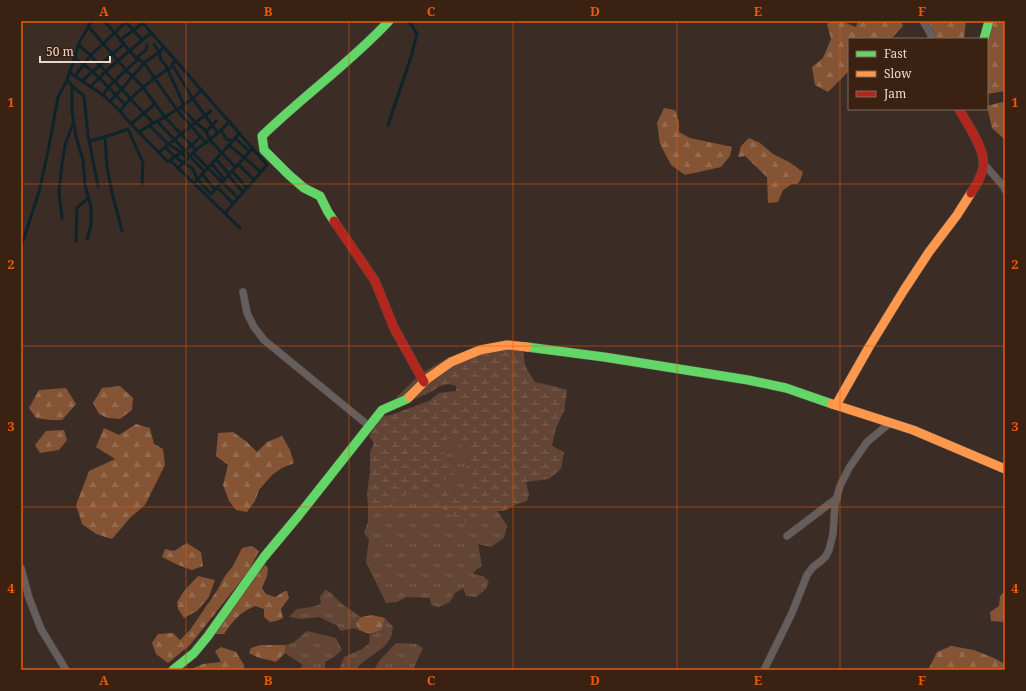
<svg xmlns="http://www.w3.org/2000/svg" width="1026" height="691" font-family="'Noto Serif',serif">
<defs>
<pattern id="grass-tufts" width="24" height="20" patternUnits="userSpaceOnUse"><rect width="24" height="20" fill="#634535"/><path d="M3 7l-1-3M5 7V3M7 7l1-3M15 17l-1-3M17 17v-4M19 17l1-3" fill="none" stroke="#7a5f51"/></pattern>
<pattern id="forest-firs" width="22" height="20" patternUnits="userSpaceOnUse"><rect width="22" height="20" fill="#845435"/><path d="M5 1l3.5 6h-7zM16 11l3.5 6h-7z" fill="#966c51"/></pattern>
<pattern id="wetland-marsh" width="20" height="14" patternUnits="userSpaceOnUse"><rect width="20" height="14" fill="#634535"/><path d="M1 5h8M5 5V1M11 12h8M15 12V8" fill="none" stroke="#7a5f51"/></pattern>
</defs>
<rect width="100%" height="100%" fill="#3b2d25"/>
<!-- grass -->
<g fill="url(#grass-tufts)">
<polygon points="446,439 456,441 469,451 467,462 472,481 472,495 453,490 441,509 457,518 466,521 469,510 475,502 483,511 497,511 501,516 507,526 504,538 491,547 478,544 482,566 477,569 473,574 483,576 489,581 486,589 476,597 466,596 463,588 455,593 450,602 439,607 431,605 430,598 406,597 397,602 386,603 366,562 369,539 364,533 368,522 368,507 385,508 397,498 410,494 420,494 431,485 435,476 456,465 445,456 444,443"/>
<polygon points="325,590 330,592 342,604 361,617 356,624 359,630 353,628 341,631 336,625 319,617 302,619 289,617 297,609 312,607 321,604 320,597"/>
<path d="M385 618 393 627C392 631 392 636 390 639 382 653 364 657 356 670H339L344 657 362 649 369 644 370 634H373L382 629Z"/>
<polygon points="307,631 336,638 342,650 334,657 325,662 325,670 298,670 303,665 285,653 285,645 293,643"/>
<polygon points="396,643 417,644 423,648 413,670 374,670 379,661"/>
</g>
<!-- forest -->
<g fill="url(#forest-firs)">
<polygon points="830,21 841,21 856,27 858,21 901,21 903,26 891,39 849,39 849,71 828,92 815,85 812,67 823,58 831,39 827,24"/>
<polygon points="924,21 966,21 964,39 933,39"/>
<polygon points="984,21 1005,21 1005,91 987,94 987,39"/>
<polygon points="1002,102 1005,103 1005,139 1003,138 992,128 987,106"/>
<polygon points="664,108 675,110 679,122 679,132 690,138 732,147 730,156 721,167 685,175 671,165 660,144 657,123"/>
<polygon points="749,138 760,143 773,154 789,162 803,172 800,181 796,184 792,184 783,190 778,202 768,203 767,177 745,156 738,157 741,146"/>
<polygon points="120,386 133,398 132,410 120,419 108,418 99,414 93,403 102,388"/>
<polygon points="66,388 76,404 62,420 51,420 36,418 29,408 39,390"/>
<polygon points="136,424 150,428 154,444 163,449 165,465 145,505 130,518 112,539 96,534 82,524 76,505 89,471 115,459 96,447 104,428 119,435"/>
<polygon points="64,430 67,440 59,450 40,453 35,445 46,431"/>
<polygon points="233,432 247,442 257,452 267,442 282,436 290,450 294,463 282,468 272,475 259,490 255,501 247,512 236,510 229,501 223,485 228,465 216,456 218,433"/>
<polygon points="187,543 201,552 203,566 192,570 178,565 162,557 165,549 174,551"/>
<polygon points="252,546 259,551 248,572 236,587 190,645 168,663 156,654 152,643 158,634 173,633 180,640 190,630 218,589 225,576 233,566 242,548"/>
<path d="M265 565 268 568 267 576 262 588 266 594 275 597 285 591H287L289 598 281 609 283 618 276 621 270 622 264 617V609L255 606C240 612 233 621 224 634H213Z"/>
<polygon points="198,576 215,580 209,597 197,611 184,618 178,609 177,602 184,591"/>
<polygon points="1005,591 1005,622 991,621 990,612 999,606 1000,596"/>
<path d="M372 615 385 618 382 629C371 635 371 635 359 630L356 624 361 617Z"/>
<polygon points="261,645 285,645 285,653 276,662 269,660 259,658 249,653 251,648"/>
<polygon points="951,646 974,650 994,658 1005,664 1005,670 928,670 937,652"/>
<polygon points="221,647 236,652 244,665 244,670 189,670 203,664 221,662 215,651"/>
</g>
<!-- wetland -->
<path fill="url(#wetland-marsh)" d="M523 349 525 366 535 382 553 386 567 390 564 411 556 428 552 446 564 452 561 469 549 479 526 482 529 495 527 501 515 505 504 511H483L475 502 469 510 466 522C460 519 447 514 442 509 438 506 438 501 437 497L444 490H453L472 494 470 488 472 481 464 476 469 451 456 441 447 439 444 443 445 456 456 465 454 475 449 480 439 479 435 477 431 485 420 494H410L398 498 385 508 368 507 367 494 370 471V452L374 443 369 436 383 416 391 415 429 401 439 393 456 391V386L448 384 440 386 431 392 394 408 391 405 396 398 419 375 449 357 464 352Z"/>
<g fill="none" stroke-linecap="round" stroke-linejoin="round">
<!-- stream -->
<g stroke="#0e232a" stroke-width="3">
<polyline points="92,21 80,41 67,80 72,86 84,96 88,135 98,186"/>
<polyline points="102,21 107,24 135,57 144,63 177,110 206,143"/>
<polyline points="141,21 267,165 225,213"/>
<polyline points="126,22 142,40"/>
<polyline points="88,26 126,70 142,86 164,116 196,150"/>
<polyline points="120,40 143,23"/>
<polyline points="154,44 159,52 161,60 165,64 184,105"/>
<polyline points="78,45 81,47 89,54 153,123"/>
<path d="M74 58C94 70 109 88 125 105"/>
<polyline points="173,66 193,99 218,133"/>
<polyline points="69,72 75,76 90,56 127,21"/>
<polyline points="75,76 103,95 117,108 131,124 167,161 172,162 240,228"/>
<polyline points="82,81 124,44"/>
<polyline points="72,86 72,112 76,137 83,160 85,185 91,207 91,225 87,239"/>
<polyline points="90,87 105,72 142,40 151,33"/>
<path d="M103 95C111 82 127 70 138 59V56L146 50 147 45"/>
<polyline points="110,101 121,90 144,63 159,52 164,47"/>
<polyline points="181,107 195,122 205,130 210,140 235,167"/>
<path d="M120 111C133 94 155 77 173 66L172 64 176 61"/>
<polyline points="157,121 204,171"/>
<polyline points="131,124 155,104"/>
<polyline points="149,125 168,144 181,152 187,159"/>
<polyline points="388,125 411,57 417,34 409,21"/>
<polyline points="221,130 226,139 232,141"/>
<path d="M139 132C161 118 183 109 202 90"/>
<polyline points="206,132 216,121"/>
<polyline points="105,137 128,129 143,163 142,184"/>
<polyline points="235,138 249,151"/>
<polyline points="90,141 105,137 107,167 112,193 122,231"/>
<polyline points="229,145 261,172"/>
<polyline points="165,147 175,157 193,169 197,179 211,194"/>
<polyline points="159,152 191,126 211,111"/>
<polyline points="193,153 238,198"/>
<polyline points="216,159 229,174"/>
<polyline points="169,161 192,145 200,137"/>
<polyline points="212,164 224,179"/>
<polyline points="238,164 254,180"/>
<polyline points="178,168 196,150 218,133 230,121"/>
<polyline points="232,171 247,188"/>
<polyline points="202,174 215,190"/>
<polyline points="228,175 243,192"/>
<polyline points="194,183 240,133"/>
<polyline points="217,187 233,203"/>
<polyline points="211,194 253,148"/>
<polyline points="62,218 59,192 62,164 65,145 73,123"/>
<polyline points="76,241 77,208 89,197"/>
<polyline points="21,247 39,192 48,151 58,97 67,80"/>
</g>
<!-- street casing -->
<g stroke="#554942" stroke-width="8">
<g id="street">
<polyline points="923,21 930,33 932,39"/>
<polyline points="984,164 1004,187 1005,190"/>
<polyline points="243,292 247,313 254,327 264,340 369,426"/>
<polyline points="787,536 837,498"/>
<polyline points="21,568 29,598 41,629 66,670"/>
<polyline points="764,670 792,613 807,575 813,567 821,561 826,556 829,550 833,534 835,504 840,486 849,468 867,442 891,422"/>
</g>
</g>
<!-- fast casing -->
<g stroke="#554942" stroke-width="10">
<g id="fast">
<polyline points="984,39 989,21"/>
<path d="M334 221 328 212 320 196 304 188 289 175 264 150 262 136C303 96 350 63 389 21"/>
<polyline points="527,347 604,357 748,380 786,388 832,404"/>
<polyline points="173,670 194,653 208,636 264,557 299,515 382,410 407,399 409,397"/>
</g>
</g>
<!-- slow casing -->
<g stroke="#554942" stroke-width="10">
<g id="slow">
<polyline points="409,397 427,379 451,362 480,350 507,345 527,347"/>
<polyline points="832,404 913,430 1005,469"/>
<polyline points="836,405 869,347 904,290 929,252 957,215 971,193"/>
</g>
</g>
<!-- jam casing -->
<g stroke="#554942" stroke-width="10">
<g id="jam">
<path d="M959 109C967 124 987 151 983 168 981 177 976 186 971 193"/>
<polyline points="334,221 375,281 394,328 424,382"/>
</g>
</g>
<!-- street -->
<use href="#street" stroke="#655e5c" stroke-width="7"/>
<!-- fast -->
<use href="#fast" stroke="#63d668" stroke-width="9"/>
<!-- slow -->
<use href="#slow" stroke="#ff974d" stroke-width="9"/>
<!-- jam -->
<use href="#jam" stroke="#b3261e" stroke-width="9"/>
</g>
<!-- grid -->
<path fill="none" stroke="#e8590c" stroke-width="1" stroke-opacity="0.55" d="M186 21V670M349 21V670M513 21V670M677 21V670M840 21V670M21 184H1005M21 346H1005M21 507H1005"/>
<!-- border -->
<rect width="1026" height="691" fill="none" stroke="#3a2111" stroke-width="44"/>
<!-- legend -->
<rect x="848" y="38" width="140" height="72" fill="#3a2111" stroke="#806b5d"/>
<rect x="856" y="51" width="20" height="6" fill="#63d668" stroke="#806b5d"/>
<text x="884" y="58" font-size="12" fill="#ead9cf">Fast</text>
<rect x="856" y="71" width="20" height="6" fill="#ff974d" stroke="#806b5d"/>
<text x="884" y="78" font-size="12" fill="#ead9cf">Slow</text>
<rect x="856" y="91" width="20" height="6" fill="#b3261e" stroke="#806b5d"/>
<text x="884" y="98" font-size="12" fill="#ead9cf">Jam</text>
<!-- scale -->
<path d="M40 56v6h70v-6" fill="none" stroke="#ead9cf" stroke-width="2"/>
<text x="46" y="56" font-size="12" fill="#ead9cf" stroke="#3a2111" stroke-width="3" paint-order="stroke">50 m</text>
<rect x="22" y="22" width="982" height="647" fill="none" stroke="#e8590c" stroke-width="1.5"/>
<g font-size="13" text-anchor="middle" font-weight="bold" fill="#e8590c">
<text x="104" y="16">A</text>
<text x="268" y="16">B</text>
<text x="431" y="16">C</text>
<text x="595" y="16">D</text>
<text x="758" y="16">E</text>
<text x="922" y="16">F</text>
<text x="11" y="107">1</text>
<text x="1015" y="107">1</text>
<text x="11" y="269">2</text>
<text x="1015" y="269">2</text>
<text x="11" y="431">3</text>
<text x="1015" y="431">3</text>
<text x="11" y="593">4</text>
<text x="1015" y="593">4</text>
<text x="104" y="685">A</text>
<text x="268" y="685">B</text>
<text x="431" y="685">C</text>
<text x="595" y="685">D</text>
<text x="758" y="685">E</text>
<text x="922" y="685">F</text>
</g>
</svg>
